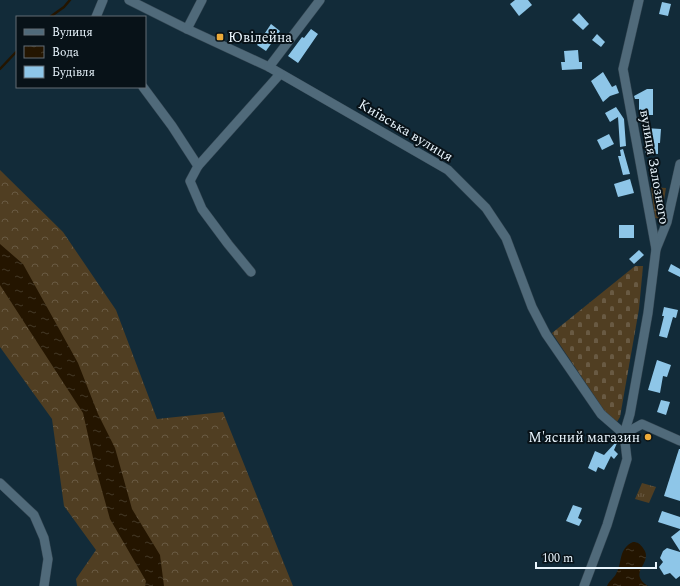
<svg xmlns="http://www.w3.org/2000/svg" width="680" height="586" font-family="Spectral,serif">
<defs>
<pattern id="grass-tufts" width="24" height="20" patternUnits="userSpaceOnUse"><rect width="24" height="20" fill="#503e22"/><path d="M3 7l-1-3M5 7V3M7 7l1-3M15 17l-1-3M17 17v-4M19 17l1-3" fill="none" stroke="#695a43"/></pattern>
<pattern id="forest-crowns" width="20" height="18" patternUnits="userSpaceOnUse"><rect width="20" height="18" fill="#503e22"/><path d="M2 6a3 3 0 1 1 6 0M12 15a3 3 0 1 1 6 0" fill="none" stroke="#695a43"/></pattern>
<pattern id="cemetery-stones" width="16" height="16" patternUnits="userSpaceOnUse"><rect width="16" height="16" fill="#503e22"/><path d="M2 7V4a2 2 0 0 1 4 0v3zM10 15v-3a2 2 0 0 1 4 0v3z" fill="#695a43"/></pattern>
<pattern id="water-ripples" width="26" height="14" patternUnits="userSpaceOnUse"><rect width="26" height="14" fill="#241500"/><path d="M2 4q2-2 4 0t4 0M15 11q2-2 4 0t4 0" fill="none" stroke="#443826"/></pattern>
</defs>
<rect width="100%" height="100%" fill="#122b39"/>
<!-- grass -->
<polygon fill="url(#grass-tufts)" points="642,483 656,487 649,503 635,499"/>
<!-- forest -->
<g fill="url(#forest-crowns)">
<polygon points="0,170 63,232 116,310 157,419 223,412 293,586 77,586 76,579 96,550 64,506 52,419 0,347"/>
<polygon points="651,187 666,188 661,219 655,218"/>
</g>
<!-- cemetery -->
<polygon fill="url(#cemetery-stones)" points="635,266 643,266 639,309 620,417 617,422 612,422 552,333"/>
<!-- water -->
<g fill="url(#water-ripples)">
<polygon points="0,244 23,264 78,363 98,414 115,448 132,509 160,555 164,586 145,586 146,581 110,519 94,462 83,413 0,285"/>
<path d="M633 542C638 542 640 544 643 548 655 563 626 572 648 586H607C609 581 614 578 616 574 623 561 618 549 633 542Z"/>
</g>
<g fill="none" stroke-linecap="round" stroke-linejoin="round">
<!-- stream -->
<g stroke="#241500" stroke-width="2.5">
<polyline points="50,17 64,7 70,0"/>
<polyline points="0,69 17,51"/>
</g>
</g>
<!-- building -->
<g fill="#8ec6e8">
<polygon points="515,0 528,0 532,5 519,16 510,4"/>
<polygon points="662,2 671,4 668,16 659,14"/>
<polygon points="579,13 589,24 583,30 572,20"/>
<polygon points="271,24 280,31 266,51 257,45"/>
<polygon points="311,29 318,34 298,63 288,56 302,37 304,38"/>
<polygon points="597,34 605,42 601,47 592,40"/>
<polygon points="578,50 579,62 582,62 582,69 562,70 561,62 565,62 564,51"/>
<polygon points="603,72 612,87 616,85 619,93 610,96 603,102 591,81"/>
<polygon points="647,89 653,89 653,115 639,115 639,99 635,99 634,96"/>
<polygon points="616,107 624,119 626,146 620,147 618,117 610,122 605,113"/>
<polygon points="645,128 661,129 660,143 658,143 658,154 645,153"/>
<polygon points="609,134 614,144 602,150 597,140"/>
<polygon points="623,149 630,174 623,175 618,156 621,156 620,150"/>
<polygon points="630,179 634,193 618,197 614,184"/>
<rect x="619" y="225" width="15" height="13"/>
<polygon points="639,250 644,255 634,264 629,259"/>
<polygon points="671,264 680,269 680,277 668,271"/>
<polygon points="664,307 678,310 676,318 673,317 667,338 659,336 664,316 662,316"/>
<polygon points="657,360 671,365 667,377 663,376 660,393 648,390"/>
<polygon points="661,400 670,402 666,415 657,412"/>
<polygon points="616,442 617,443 614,450 618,454 614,459 611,456 604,470 598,467 596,472 588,468 595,451 604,455"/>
<polygon points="679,449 680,449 680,501 664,496"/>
<polygon points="573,505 582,508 578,518 582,520 579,526 566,521"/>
<polygon points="662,511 680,517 680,529 658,522"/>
<polygon points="680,530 680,551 671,537"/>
<polygon points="667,548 680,552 680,576 676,579 670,573 664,575 659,567 663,562 660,558 663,551"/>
</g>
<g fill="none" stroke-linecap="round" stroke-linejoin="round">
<!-- minor casing -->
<g stroke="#334551" stroke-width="10">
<g id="minor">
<polyline points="129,0 187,29 269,67 448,170 486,208 506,238 532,307 546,334 601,414 624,434"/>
<polyline points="96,17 103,0"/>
<polyline points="187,29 202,0"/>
<polyline points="269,67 320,0"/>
<polyline points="143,87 172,126 198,166 190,181 202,209 228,244 251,272"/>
<polyline points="198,166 280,74"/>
<polyline points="656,249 667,222 680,164"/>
<polyline points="624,434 642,424 680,441"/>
<polyline points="0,483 34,515 44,538 48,559 44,586"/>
<polyline points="584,586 607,525 627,459 624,434 630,414 648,313 656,249 623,69 639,0"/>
</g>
</g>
<!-- minor -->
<use href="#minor" stroke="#506a7a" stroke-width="9"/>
</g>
<!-- markers -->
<g fill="#ebaa39" stroke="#081218" stroke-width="1.5">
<rect x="216" y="33" width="8" height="8" rx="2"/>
<circle cx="648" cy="437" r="4"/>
</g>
<g text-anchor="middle" stroke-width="4" stroke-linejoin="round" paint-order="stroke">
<!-- poi labels -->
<g font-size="14" fill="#eaf6fe" stroke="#081218" text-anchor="start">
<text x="228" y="42">Ювілейна</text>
<text x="640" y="442" text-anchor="end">М'ясний магазин</text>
</g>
<!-- street labels -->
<g font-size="14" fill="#eaf6fe" stroke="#081218">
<text transform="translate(406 130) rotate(31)" y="5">Київська вулиця</text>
<text transform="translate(655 167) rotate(80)" y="5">вулиця Залозного</text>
</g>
</g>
<!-- legend -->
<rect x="16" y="16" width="130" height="72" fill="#081218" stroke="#626d74"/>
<rect x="24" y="29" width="20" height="6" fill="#506a7a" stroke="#626d74"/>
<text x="52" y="36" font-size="12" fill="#eaf6fe">Вулиця</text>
<rect x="24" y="46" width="20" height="12" fill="url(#water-ripples)" stroke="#626d74"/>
<text x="52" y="56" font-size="12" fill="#eaf6fe">Вода</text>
<rect x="24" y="66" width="20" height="12" fill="#8ec6e8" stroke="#626d74"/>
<text x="52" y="76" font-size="12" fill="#eaf6fe">Будівля</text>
<!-- scale -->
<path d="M536 562v6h120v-6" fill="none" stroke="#eaf6fe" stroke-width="2"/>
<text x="542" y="562" font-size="12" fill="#eaf6fe" stroke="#081218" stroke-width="3" paint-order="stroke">100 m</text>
</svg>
